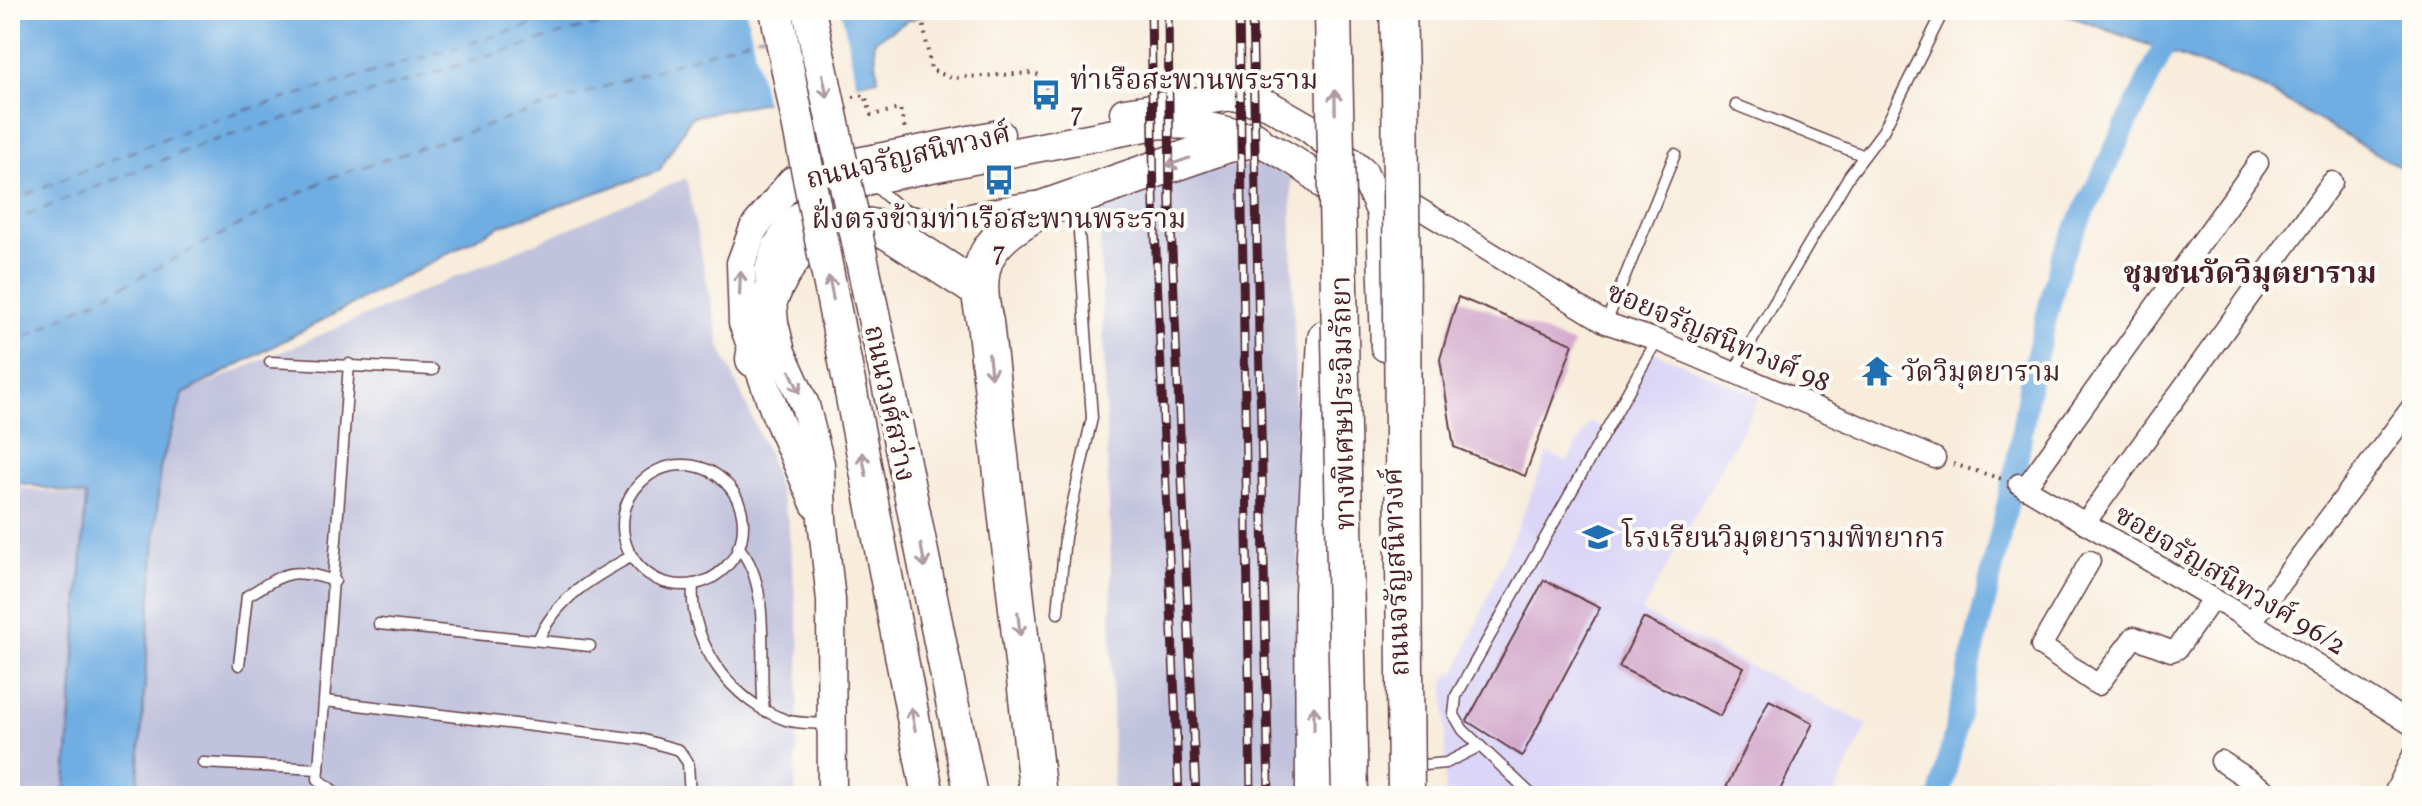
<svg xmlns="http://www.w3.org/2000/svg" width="2422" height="806" font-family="Vollkorn,'Noto Serif Thai',serif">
<rect width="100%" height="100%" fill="#fdfcf7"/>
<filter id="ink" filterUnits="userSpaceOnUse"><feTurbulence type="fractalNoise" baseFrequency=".0125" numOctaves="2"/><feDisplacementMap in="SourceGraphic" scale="16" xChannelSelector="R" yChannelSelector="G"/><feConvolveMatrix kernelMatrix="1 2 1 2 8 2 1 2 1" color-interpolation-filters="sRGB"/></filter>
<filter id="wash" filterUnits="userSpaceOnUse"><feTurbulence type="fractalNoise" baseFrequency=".006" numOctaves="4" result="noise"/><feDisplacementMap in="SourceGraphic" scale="32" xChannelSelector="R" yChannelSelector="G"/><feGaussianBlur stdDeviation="1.8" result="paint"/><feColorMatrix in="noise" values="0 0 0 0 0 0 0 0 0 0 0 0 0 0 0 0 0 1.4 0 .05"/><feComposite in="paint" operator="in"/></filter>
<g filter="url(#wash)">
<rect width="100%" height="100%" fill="#f8ecdb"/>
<!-- built -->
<polygon fill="#dbd6f7" points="1648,349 1760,397 1642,612 1868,725 1833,796 1445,796 1445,678 1457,671 1548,453 1567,462 1590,421 1604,428"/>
<!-- industrial -->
<g fill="#c1c2dd">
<polygon points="1249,165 1273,168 1291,179 1303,796 1113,796 1111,571 1099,212 1131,191 1190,172"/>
<polygon points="686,178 720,346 768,454 788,521 800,647 795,796 10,796 10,486 76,496 160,465 183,394"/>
</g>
<!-- water -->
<g fill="#70ade2" stroke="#5d6686" stroke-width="2">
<polygon points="10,10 935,10 909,20 874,41 878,79 691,117 659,171 500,226 183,394 160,468 137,796 65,796 86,496 10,481"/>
<polygon points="2053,10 2412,10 2412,174 2256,84"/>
</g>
<!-- pier -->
<polygon fill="#f8ecdb" points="746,10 841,10 857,87 766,105"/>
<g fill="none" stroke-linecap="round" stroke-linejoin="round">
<!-- canal -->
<polyline stroke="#70ade2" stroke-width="22" points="1940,796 2016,467 2030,382 2061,259 2182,10"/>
<!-- ferry -->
<g stroke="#595874" stroke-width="2" stroke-dasharray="10 8" stroke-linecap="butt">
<polyline points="824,14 835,10"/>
<polyline points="10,201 203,123 582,10"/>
<polyline points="10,222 202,144 578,29 712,10"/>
<polyline points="10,345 329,178 764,34"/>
</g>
</g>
<g id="blocks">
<!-- building -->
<g fill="#d3a9cc">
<polygon points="1458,297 1573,344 1525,476 1454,447 1440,359"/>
<polygon points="1544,580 1600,608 1522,756 1467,721"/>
<polygon points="1643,618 1744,667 1720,716 1619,667"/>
<polygon points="1769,700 1813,723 1777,796 1722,796"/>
</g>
</g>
</g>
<g filter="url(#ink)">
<use href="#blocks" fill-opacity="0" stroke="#643e45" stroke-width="2"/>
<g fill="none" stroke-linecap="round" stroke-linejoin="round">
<!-- service casing -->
<g stroke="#643e45" stroke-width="13">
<g id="service">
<polyline points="1736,105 1862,155"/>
<path d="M874 185C885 195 899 210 915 212 955 219 999 198 1039 197"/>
<polyline points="1606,323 1675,154"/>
<polyline points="270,362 433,370"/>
<polyline points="1733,373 1849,176 1883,131 1941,16"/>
<circle cx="683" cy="525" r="60"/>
<path d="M738 547C773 584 758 662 764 711"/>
<polyline points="10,552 11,522"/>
<path d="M693 584C689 643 731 701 786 720 799 724 815 723 829 724"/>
<polyline points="1058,613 1065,537 1092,418 1077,203"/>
<polyline points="379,624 590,646"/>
<path d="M538 640C557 598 593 577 632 556"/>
<path d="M239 665 247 596C287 572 289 567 335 581"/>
<polyline points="325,701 640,739 679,750 688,763 690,796"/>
<polyline points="203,763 319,769 318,779 340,796"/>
<polyline points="1413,766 1446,763 1480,746"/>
<polyline points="319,769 349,364"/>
<polyline points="1533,796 1463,730 1454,715 1456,696 1657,340"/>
</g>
</g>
<!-- minor casing -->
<g stroke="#643e45" stroke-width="23">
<g id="minor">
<polyline points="1397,195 1606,323 1657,340 1935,458"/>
<polyline points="2019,484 2236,612 2412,725"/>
<polyline points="2025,488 2258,163"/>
<polyline points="2085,523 2332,182"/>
<polyline points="2090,561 2041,646 2098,685 2134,637 2171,651 2177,649 2213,598"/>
<polyline points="2252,621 2412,407"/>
<polyline points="2221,761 2274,796"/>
<polyline points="2393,796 2412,757"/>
</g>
</g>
<!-- secondary casing -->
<g stroke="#643e45" stroke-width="31">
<g id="secondary">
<polyline points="1124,112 1233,96 1269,105 1309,128 1363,172 1381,213 1385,347"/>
<polyline points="815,504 775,412 743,323 741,263 754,228 792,181 837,166 1000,134"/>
<path d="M832 796 831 600 822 519 820 464 805 405 781 352 774 323 769 270 777 246 793 222 822 198 869 180 1161 124C1175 125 1191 124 1205 126 1250 133 1321 166 1341 209"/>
</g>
</g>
<!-- primary casing -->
<g stroke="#643e45" stroke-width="35">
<g id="primary">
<polyline points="851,392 928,796"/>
<polyline points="891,398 971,796"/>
</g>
</g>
<!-- motorway casing -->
<g stroke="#643e45" stroke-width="39">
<g id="motorway">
<polyline points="1333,10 1334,61"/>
<polyline points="1398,10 1400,75"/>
<path d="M754 359C762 302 784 252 833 220L886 230 977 289"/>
<path d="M1038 796 985 322C970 260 989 239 1042 209L1225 145 1253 139"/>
<polyline points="1314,796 1313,594 1326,338"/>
</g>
</g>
<!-- path -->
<g stroke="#643e45" stroke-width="4" stroke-dasharray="2 6" stroke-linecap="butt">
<polyline points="921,10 931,70 952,78 1032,73 1039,75 1051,95"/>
<polyline points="853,97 865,95 871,115 900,109 905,129"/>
<polyline points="1953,464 2002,479"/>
</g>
<!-- service -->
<use href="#service" stroke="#fff" stroke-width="10"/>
<!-- minor -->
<use href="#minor" stroke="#fff" stroke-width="20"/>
<!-- secondary -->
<use href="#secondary" stroke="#fff" stroke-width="28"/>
<!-- primary -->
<use href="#primary" stroke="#fff" stroke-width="32"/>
<!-- motorway -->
<use href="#motorway" stroke="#fff" stroke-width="36"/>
<!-- rail casing -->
<g stroke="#4a1f2b" stroke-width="9">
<g id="rail">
<polyline points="1151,10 1154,204 1179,796"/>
<polyline points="1168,10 1170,204 1196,796"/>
<polyline points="1239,10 1251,796"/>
<polyline points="1252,10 1269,796"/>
</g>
</g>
<!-- rail -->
<use href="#rail" stroke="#fdfcf7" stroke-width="6" stroke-dasharray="18" stroke-linecap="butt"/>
<!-- primary-bridge casing -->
<g stroke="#643e45" stroke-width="35" stroke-linecap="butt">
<g id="primary-bridge">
<polyline points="776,10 851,392"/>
<polyline points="809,10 891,398"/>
</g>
</g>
<!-- motorway-bridge casing -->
<g stroke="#643e45" stroke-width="39" stroke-linecap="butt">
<g id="motorway-bridge">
<polyline points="1334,61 1350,796"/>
<polyline points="1400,75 1406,796"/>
</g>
</g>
<!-- primary-bridge -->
<use href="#primary-bridge" stroke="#fff" stroke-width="32"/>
<!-- motorway-bridge -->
<use href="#motorway-bridge" stroke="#fff" stroke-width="36"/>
</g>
<!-- one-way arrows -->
<defs><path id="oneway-shaft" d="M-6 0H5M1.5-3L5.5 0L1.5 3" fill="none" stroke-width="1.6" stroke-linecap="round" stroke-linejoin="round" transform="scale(2)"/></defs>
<g stroke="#ae9aa0">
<use href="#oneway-shaft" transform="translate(825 86) rotate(78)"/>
<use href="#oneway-shaft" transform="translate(1335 102) rotate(-91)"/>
<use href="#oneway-shaft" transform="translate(1178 162) rotate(161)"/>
<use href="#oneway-shaft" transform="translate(740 283) rotate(-88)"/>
<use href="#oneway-shaft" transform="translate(831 288) rotate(-101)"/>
<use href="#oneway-shaft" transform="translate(990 366) rotate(84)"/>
<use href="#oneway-shaft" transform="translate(795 382) rotate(66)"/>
<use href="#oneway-shaft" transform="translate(864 464) rotate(-101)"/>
<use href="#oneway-shaft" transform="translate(923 556) rotate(79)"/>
<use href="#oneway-shaft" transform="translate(1019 624) rotate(84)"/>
<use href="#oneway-shaft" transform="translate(1314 718) rotate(-90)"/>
<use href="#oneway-shaft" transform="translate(913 719) rotate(-101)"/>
</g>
</g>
<!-- icons -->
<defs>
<g id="bus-bare" transform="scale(2.4)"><path d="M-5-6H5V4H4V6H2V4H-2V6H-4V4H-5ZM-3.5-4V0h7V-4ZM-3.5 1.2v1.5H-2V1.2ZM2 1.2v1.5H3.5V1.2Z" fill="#1f6fb2" stroke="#fdfcf7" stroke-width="2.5" paint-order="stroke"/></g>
<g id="temple-bare" transform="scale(2.4)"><path d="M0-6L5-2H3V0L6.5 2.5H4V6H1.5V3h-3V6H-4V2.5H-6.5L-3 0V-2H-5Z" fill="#1f6fb2" stroke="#fdfcf7" stroke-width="2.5" paint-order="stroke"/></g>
<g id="school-bare" transform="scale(2.4)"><path d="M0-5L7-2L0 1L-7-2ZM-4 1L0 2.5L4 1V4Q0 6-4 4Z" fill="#1f6fb2" stroke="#fdfcf7" stroke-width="2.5" paint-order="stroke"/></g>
</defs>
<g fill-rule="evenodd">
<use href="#bus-bare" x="1046" y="95"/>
<use href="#bus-bare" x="999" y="180"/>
<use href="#temple-bare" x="1877" y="371"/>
<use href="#school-bare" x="1598" y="537"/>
</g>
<g text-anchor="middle" stroke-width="8" stroke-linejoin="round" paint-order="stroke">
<!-- poi labels -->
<g font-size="28" fill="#4a1f2b" stroke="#fdfcf7" text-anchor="start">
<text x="1070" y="89">ท่าเรือสะพานพระราม<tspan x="1070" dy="32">7</tspan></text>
<text x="999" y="228" text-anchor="middle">ฝั่งตรงข้ามท่าเรือสะพานพระราม<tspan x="999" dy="32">7</tspan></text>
<text x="1901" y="381">วัดวิมุตยาราม</text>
<text x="1622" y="547">โรงเรียนวิมุตยารามพิทยากร</text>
</g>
<!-- street labels -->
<g font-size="28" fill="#4a1f2b" stroke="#fdfcf7">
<text transform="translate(908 155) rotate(-13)" y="10">ถนนจรัญสนิทวงศ์</text>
<text transform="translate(1719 336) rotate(23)" y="10">ซอยจรัญสนิทวงศ์ 98</text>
<text transform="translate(891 403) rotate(78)" y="10">ถนนวงศ์สว่าง</text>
<text transform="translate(1342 403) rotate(-91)" y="10">ทางพิเศษประจิมรัถยา</text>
<text transform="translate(1395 572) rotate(-92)" y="10">ถนนจรัญสนิทวงศ์</text>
<text transform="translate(2231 579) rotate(31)" y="10">ซอยจรัญสนิทวงศ์ 96/2</text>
</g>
<!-- neighbourhood labels -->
<g font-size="30" font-weight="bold" fill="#4a1f2b" stroke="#fdfcf7">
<text x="2250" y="283">ชุมชนวัดวิมุตยาราม</text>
</g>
</g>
<!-- margin -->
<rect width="2422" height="806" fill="none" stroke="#fdfcf7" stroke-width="40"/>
</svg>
